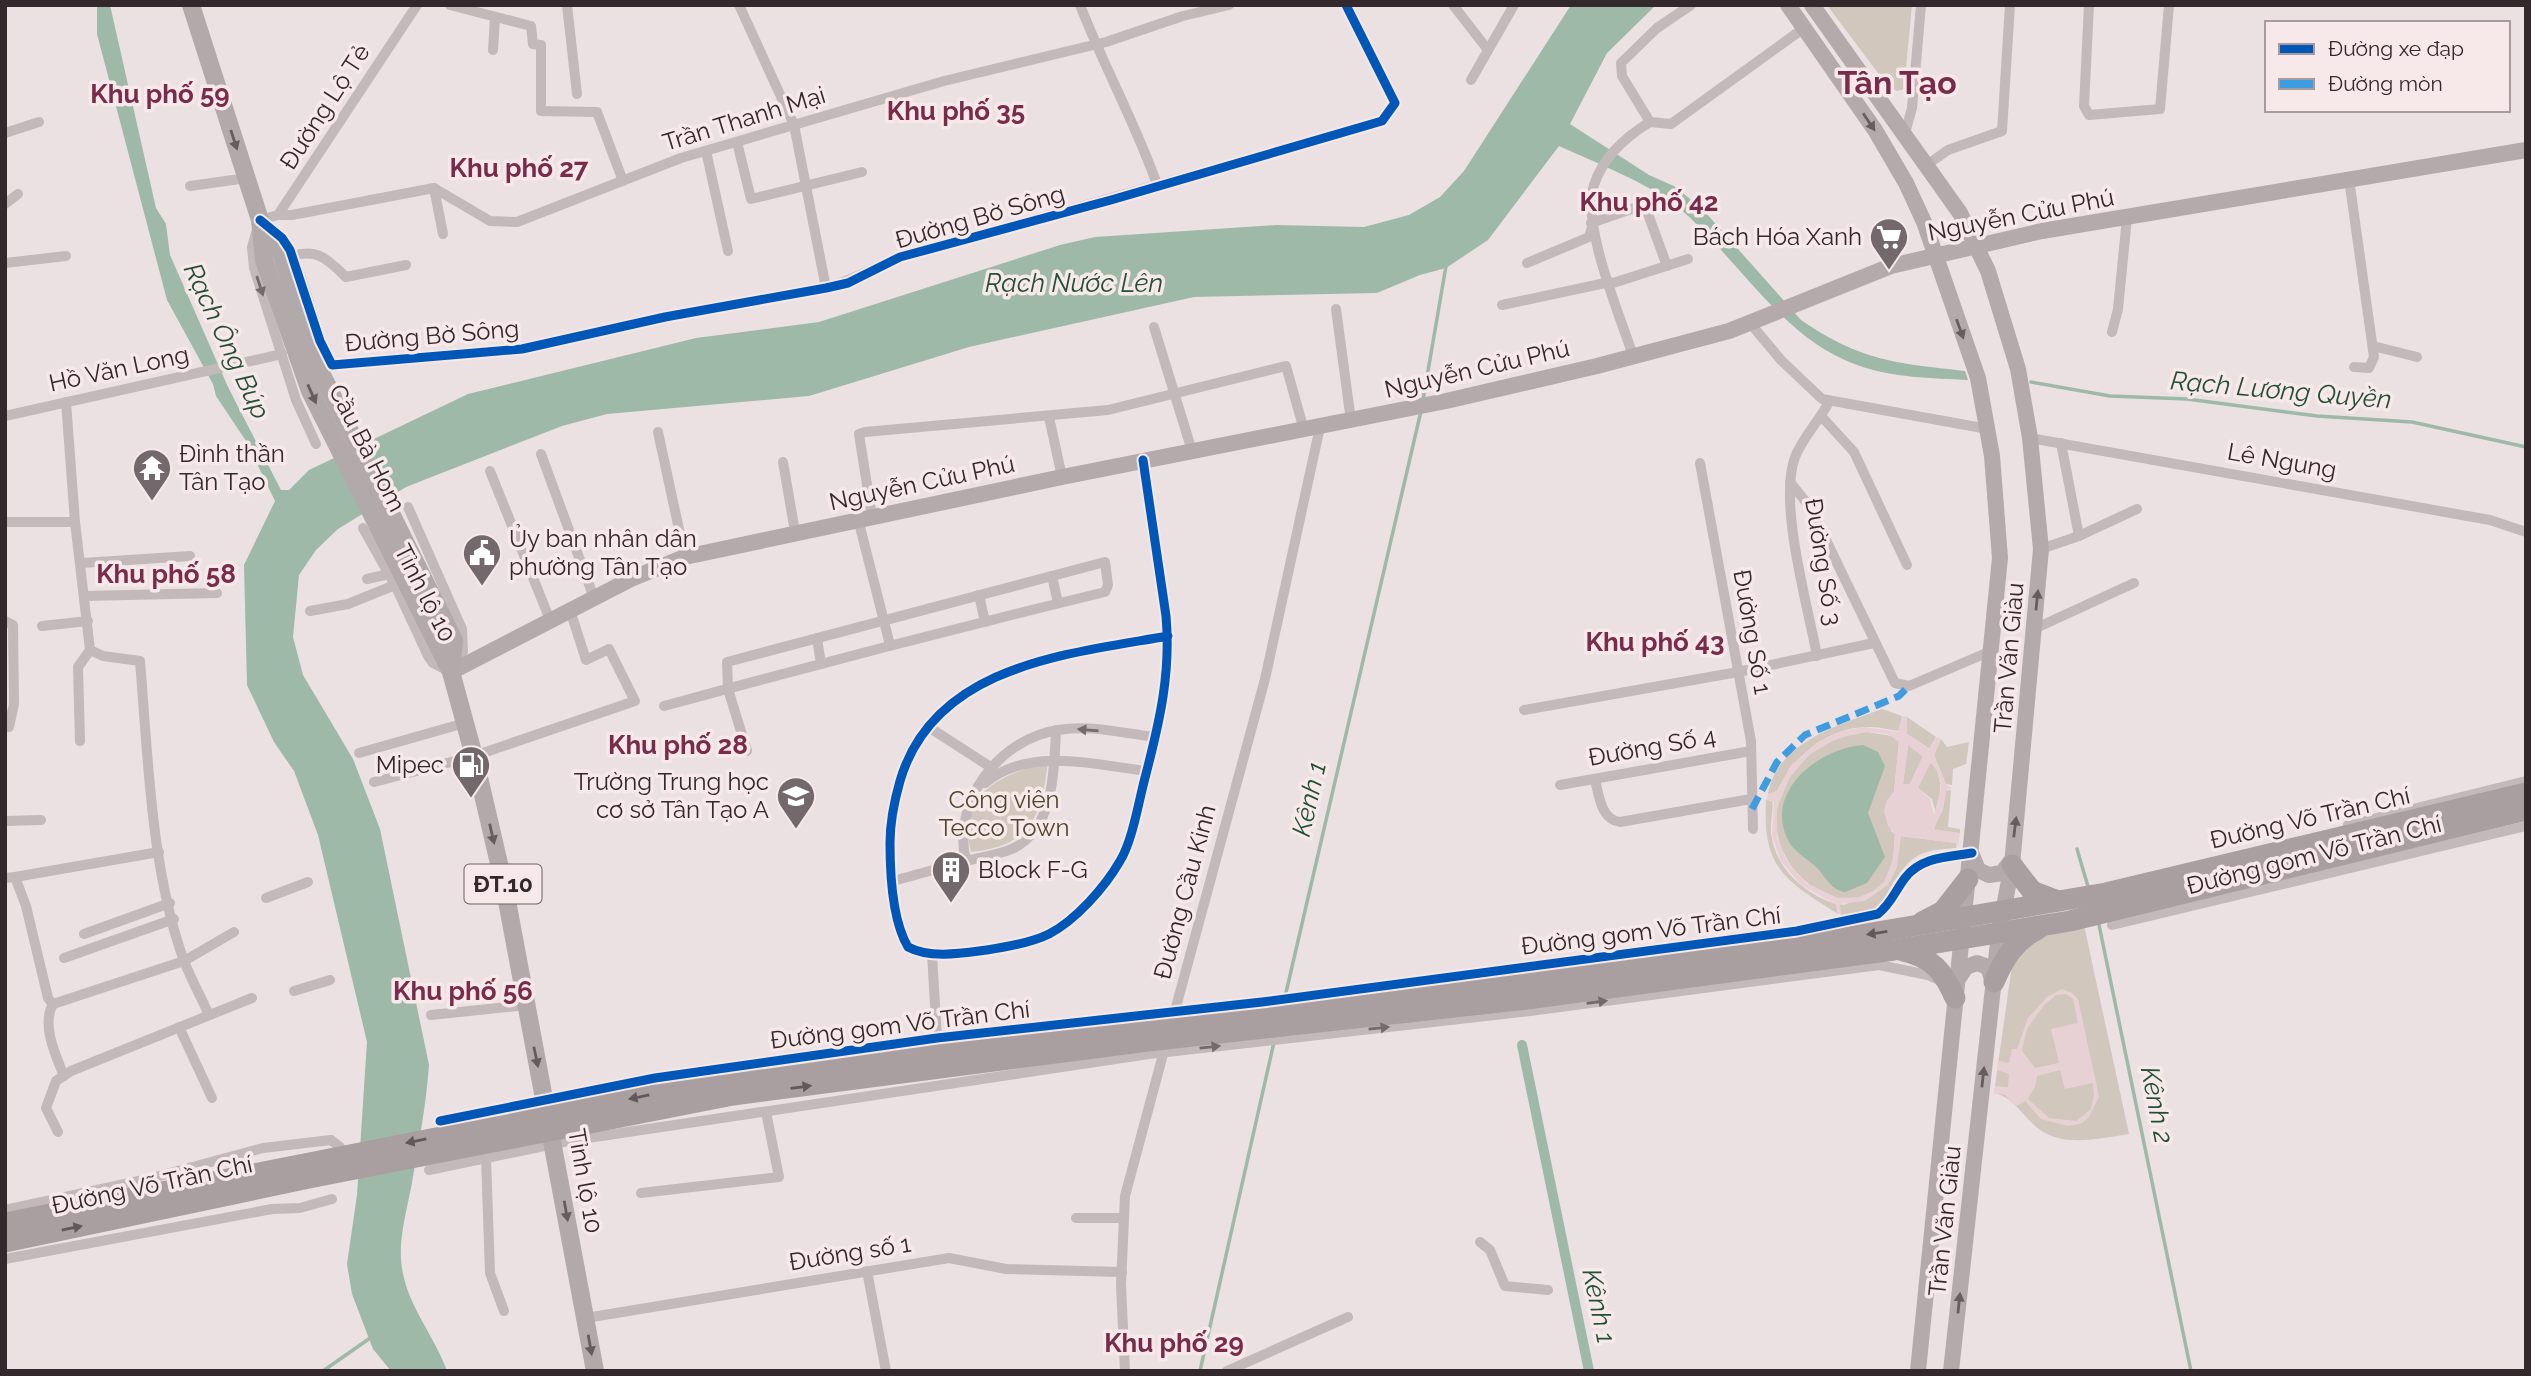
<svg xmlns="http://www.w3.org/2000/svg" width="2531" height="1376" font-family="Raleway,sans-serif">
<rect width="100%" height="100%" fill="#ebe0e2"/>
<!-- green -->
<g fill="#d1c7bd">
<polygon points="1827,5 1912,5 1904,89 1897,91 1887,85"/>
<path d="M1882 709 1902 716 1899 731C1890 730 1881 727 1872 727 1830 725 1794 755 1777 791L1768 794C1777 742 1839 725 1882 709Z"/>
<polygon points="1907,717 1936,737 1930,749 1907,734"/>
<path d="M1867 732 1897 737 1899 742 1894 792 1891 795V831L1895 834C1894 848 1894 862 1888 875 1856 943 1730 857 1794 771 1812 747 1838 735 1867 732Z"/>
<polygon points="1941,739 1947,747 1969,742 1966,764 1953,769 1952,785 1946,784 1934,755"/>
<polygon points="1908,745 1923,756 1910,784 1903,784"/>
<path d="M1048 762C1041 817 1031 846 971 852 955 793 1002 775 1048 762Z"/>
<path d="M1930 762C1945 774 1940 797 1936 813L1932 799 1918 788Z"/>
<polygon points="1951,790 1948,827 1960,829 1960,833 1933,830 1943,809 1946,791"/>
<path d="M1772 799C1774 810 1770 821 1771 833 1775 868 1804 894 1836 904L1838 914C1786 881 1762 869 1766 800Z"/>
<path d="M1900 836 1956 843V848C1918 850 1910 856 1890 888 1887 894 1883 901 1878 906 1869 913 1852 913 1841 915L1839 904 1844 905C1888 885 1896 888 1900 836Z"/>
<path d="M2084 925 2129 1134C2100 1138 2064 1148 2039 1129 2023 1117 2014 1097 1994 1093L2012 965 2031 939Z"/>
</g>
<!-- plaza -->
<g fill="#e8d1d4" fill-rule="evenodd">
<path d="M1902 716 1907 717V734L1929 749 1936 737 1941 739 1934 756 1946 784 1951 788 1946 791 1943 809 1933 829 1960 833 1958 846 1956 848V843L1901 836 1897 867 1888 885 1865 901 1840 904 1841 915 1838 914 1836 904 1801 885 1781 861 1772 836 1774 802 1766 800 1768 794 1777 791 1791 765 1818 742 1841 731 1864 727 1898 732ZM1867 732 1888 734 1899 742 1894 792 1887 800 1884 811 1888 826 1895 834 1893 860 1884 882 1873 891 1859 897 1838 898 1806 883 1786 860 1777 838V808L1790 777 1809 755 1837 738ZM1908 745 1923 756 1910 784H1903ZM1931 762 1937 771 1941 788 1934 815 1930 799 1918 788Z"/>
<path d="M2062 989 2072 993 2078 999 2099 1097 2089 1117 2082 1123 2068 1126 2041 1119 2025 1101 2016 1106 2005 1095 1994 1093 1995 1086 2008 1087 2009 1074 1997 1070 1998 1061 2009 1063 2012 1049H2017L2028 1018 2047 997ZM2066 994 2073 999 2078 1023 2051 1029 2059 1063 2035 1068 2022 1051 2027 1029 2044 1005 2056 995ZM2060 1070 2065 1089 2093 1083 2094 1095 2091 1109 2076 1121 2049 1118 2028 1099 2035 1087 2037 1076Z"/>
</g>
<!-- water -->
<g fill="#9fb9a8">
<path d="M97 5H110L156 208 166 224 170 255 228 387 281 490H289L309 470 468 394 696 338 819 322 1060 245 1095 237 1277 225 1364 227 1409 215 1440 197 1464 171 1571 5H1656L1607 53 1570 124 1649 175 1676 187 1706 213 1801 320C1861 361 1895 363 1965 371L1968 380C1932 378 1892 378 1857 365 1781 338 1738 258 1678 207 1650 184 1594 162 1559 146L1488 240 1446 268 1420 275 1377 293 1194 297 969 347 809 396 607 414 562 426 406 487 338 529 316 550 299 575 293 637 303 675 353 759 380 829 429 1065C426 1107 418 1147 411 1188 405 1218 396 1248 404 1278 411 1309 436 1340 447 1371H391L373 1349 352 1294 347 1264 357 1195 367 1042 318 835 294 771 274 742 247 685 244 565 275 501 246 441 216 396 213 384 167 300 97 34Z"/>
<path d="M1863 745 1878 752 1885 766 1868 813 1885 857 1867 883 1845 892C1831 890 1826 877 1817 868 1807 858 1793 852 1787 838 1765 790 1820 748 1863 745Z"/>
</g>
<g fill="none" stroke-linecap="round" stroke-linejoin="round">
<!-- stream -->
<g stroke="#9fb9a8" stroke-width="3.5">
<polyline points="2031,382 2110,396 2187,399 2317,416 2412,422 2526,447"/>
<polyline points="1423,400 1446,266"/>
<polyline points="2077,849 2089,890"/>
<polyline points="2098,920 2191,1371"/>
<polyline points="1285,997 1421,411"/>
<polyline points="323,1371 373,1336"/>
<polyline points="1200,1371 1274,1042"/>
</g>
<!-- canal -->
<polyline stroke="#9fb9a8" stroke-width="10" points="1522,1045 1589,1371"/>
<!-- street -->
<g stroke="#c3b9bb" stroke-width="10">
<polyline points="450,5 531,26 533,44 541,45 541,111 597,112 623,181"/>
<polyline points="567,5 577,94"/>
<polyline points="739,5 794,125 826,288"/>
<path d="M1080 5C1104 67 1136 124 1158 187"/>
<polyline points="1453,5 1488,50"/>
<polyline points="1691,5 1657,28 1621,63 1622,76 1650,122 1671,124 1804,28"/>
<polyline points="2089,5 2084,106 2089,115 2160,109 2169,5"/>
<polyline points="493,50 495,17"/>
<polyline points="1471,80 1514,5"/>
<polyline points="5,133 39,122"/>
<polyline points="1905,133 1912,108 1921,5"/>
<polyline points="737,142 751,199 862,172"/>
<polyline points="706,151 728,251"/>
<polyline points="1928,164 1948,150 2002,131 2010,5"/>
<polyline points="2349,179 2374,357 2369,368 2354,367"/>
<polyline points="190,186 247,178"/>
<polyline points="434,188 443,234"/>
<polyline points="5,204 18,194"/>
<polyline points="278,215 292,215 434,188 490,221 517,222 681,158 944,81 1106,42 1183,16 1229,5"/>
<polyline points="260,220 278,215 417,5"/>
<polyline points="1591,223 1637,207 1648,214 1667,266"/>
<path d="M270 228C306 256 309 325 332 365L522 349 665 317 826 288C854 281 877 264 905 256 1064 211 1223 167 1382 121L1395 103 1346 5"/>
<polyline points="257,230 252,247 254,268 296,400 316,444"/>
<path d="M292 256C318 248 328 260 346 277L406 265"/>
<polyline points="5,263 66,256"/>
<polyline points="1527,263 1589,237 1592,227"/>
<polyline points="1610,284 1688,259"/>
<polyline points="1502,305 1610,282"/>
<polyline points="1336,309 1351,421"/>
<polyline points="1750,323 1781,360 1822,399 1988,429"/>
<polyline points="1154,327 1192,451"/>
<polyline points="2112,332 2118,309 2127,218"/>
<polyline points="2373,346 2417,357"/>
<path d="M1633 356C1620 315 1581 225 1594 185 1603 157 1627 136 1650 122"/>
<path d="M66 402 75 522 90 650 103 656 140 661C148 757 151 870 184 961 191 979 201 997 209 1015"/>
<polyline points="5,416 282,354"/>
<polyline points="1049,417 1062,477"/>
<polyline points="1822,417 1854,452 1907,565"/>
<polyline points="658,432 685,557"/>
<polyline points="2030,438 2490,520 2526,532"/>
<polyline points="541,454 594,598"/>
<path d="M1143 460 1166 616C1171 672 1160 720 1146 774 1139 799 1133 840 1120 861 1105 887 1076 920 1049 934 1031 943 1007 947 987 950 964 953 930 959 908 947 892 920 890 874 890 843 890 820 894 802 900 781 934 665 1067 654 1168 636"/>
<polyline points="783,462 795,532"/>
<polyline points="1700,463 1751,741 1753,829"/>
<polyline points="490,471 550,620"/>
<polyline points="1790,482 1810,507 1895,683 1909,686 1991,651"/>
<polyline points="872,517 859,434 865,432 1108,410 1286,366 1304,430"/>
<polyline points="858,519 890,645"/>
<polyline points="5,522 75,522"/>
<polyline points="363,528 395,585 428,656 433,663 451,672 463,652 462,629 408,507"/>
<polyline points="2079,536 2137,509"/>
<polyline points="2041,549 2079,536 2061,443"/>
<polyline points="82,563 190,556"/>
<polyline points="1052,576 1058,603"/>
<polyline points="367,579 389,574"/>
<polyline points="979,595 985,622"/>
<polyline points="85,596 217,593"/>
<polyline points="310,611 348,604 395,585"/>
<polyline points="5,621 13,625 14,704 9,727"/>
<polyline points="42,626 88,621"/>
<polyline points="2034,629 2134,583"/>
<polyline points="817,638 821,664"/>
<path d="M1817 656C1808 606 1778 503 1795 457 1803 437 1819 421 1829 402"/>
<path d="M664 706C810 666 957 628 1105 592L1108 585 1105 562 727 662 728 689 747 751"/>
<polyline points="1524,710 1738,672 1874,643"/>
<polyline points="927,726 992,768"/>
<path d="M1056 730C1054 769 1055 827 1014 848 999 855 981 857 966 861 951 802 999 739 1058 730 1089 724 1125 734 1156 737"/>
<polyline points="80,741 78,667 90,650"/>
<polyline points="359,753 465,723"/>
<path d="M1595 780C1599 795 1601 820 1620 822L1751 799"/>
<polyline points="374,782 474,756 635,701 609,649 586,660 570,610"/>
<path d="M985 783C1029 746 1095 765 1146 771"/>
<polyline points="1560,785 1751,751"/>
<polyline points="5,821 41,820"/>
<polyline points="2348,825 2526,781"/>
<polyline points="15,877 159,852"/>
<polyline points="5,878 15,877 26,906 48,998 53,1004 184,961 234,932"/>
<polyline points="893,881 966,861"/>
<polyline points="266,898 308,882"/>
<polyline points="2112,925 2526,826"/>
<polyline points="84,934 170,903"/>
<polyline points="932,954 937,1038"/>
<polyline points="64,958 174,919"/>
<polyline points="294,991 330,980"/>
<path d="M53 1004C41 1025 56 1056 64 1076"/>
<polyline points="431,1015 526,1005"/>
<polyline points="1173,1018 1265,679 1320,427"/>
<polyline points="179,1027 212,1098"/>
<path d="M440 1121 655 1078 937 1038 1262 1002 1797 931 1878 914C1891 904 1895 891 1905 878 1921 857 1948 857 1972 853"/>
<polyline points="58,1132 46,1108 56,1081 71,1071 252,998"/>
<polyline points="486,1158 490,1273 504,1311"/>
<polyline points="429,1170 568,1141 1149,1054 1530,1011 1879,965 1928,975 1941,981"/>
<polyline points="641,1193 779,1177 766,1112"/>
<polyline points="5,1210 148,1179 263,1148 331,1140 340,1147"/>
<polyline points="1076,1218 1123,1218"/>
<polyline points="1480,1242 1490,1250 1505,1286 1548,1290"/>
<polyline points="5,1259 272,1209 300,1208 332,1199"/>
<polyline points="867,1271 886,1371"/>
<polyline points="586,1318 949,1258 1006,1269 1122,1272"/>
<polyline points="1125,1371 1121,1285 1125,1196 1165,1047"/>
<polyline points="1227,1371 1348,1317"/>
</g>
<!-- secondary -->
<g stroke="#b4aaac" stroke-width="16">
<polyline points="1788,5 1875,130 1906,183 1924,222 1978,378 1992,456 2000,558 1918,1371"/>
<polyline points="1812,5 1960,213 1988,271 2018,369 2030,438 2041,549 2012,865 1999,933 1951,1371"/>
<polyline points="451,672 633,578 685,557 1062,477 1446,401 1597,366 1729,331 1891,266 2042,231 2526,150"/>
<polyline points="1972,855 1978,870 1989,875 2002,873 2011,861"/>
<polyline points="1958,979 1966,967 1977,963 1988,967 1993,982"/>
</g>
<!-- primary -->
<g stroke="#b2a9ab" stroke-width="18">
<polyline points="191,5 260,220 264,260 310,391 451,672 474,756 504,885 595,1371"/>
<polyline points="262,223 281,254 319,369 454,640 451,670"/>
</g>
<!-- highway -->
<g stroke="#a99fa1" stroke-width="21">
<polyline points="2012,865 2032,891 2058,901"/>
<polyline points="1922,922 1943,911 1968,879"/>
<path d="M1903 951C1932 957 1944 972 1955 998"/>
<path d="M1994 982C2004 959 2014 941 2038 929"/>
<polyline points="5,1223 730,1080 1807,944 2106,893 2526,793"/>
<polyline points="5,1242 309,1178 733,1095 1148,1041 1527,999 1894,950 2070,921 2526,810"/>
</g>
<!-- quiet -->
<polyline stroke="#3e9ce1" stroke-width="7" stroke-dasharray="14 7" stroke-linecap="butt" points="1752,809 1777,762 1805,735 1899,696 1909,686"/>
<!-- cycleway casing -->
<g stroke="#f7e8e9" stroke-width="13">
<g id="cycleway">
<polyline points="260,220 282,238 290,250 320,341 332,365 522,349 665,317 826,288 848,283 900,257 1111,200 1382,121 1395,103 1346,5"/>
<path d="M1143 460 1166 616C1171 672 1160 720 1146 774 1139 799 1133 840 1120 861 1105 887 1076 920 1049 934 1031 943 1007 947 987 950 964 953 930 959 908 947 892 920 890 874 890 843 890 820 894 802 900 781 934 665 1067 654 1168 636"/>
<path d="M440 1121 655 1078 937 1038 1262 1002 1797 931 1878 914C1891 904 1895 891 1905 878 1921 857 1948 857 1972 853"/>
</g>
</g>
<!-- cycleway -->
<use href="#cycleway" stroke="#0057b8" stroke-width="9"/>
</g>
<!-- one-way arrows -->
<defs><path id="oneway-solid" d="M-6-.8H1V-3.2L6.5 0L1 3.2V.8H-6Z" transform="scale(1.75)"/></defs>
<g fill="#675c5f">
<use href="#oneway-solid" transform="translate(1869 122) rotate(56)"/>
<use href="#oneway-solid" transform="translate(1960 329) rotate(70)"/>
<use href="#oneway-solid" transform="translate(2037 600) rotate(-84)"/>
<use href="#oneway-solid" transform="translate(2015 827) rotate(-83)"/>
<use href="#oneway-solid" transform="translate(1983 1077) rotate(-84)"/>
<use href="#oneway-solid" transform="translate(1959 1303) rotate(-84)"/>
</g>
<g fill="#665c5f">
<use href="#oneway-solid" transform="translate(234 140) rotate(72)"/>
<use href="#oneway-solid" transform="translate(312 394) rotate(66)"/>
<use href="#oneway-solid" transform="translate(492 834) rotate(77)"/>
<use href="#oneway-solid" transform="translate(536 1057) rotate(78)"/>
<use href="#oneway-solid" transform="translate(566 1211) rotate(80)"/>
<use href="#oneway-solid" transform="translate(590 1345) rotate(80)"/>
</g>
<g fill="#74696c">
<use href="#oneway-solid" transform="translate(260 286) rotate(72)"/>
<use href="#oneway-solid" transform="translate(1088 730) rotate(-175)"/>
<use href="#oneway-solid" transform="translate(1597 1002) rotate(-8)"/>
<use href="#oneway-solid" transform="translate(1379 1028) rotate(-6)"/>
<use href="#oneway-solid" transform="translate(1210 1047) rotate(-6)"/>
</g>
<g fill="#62585b">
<use href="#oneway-solid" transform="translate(1877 933) rotate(171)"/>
<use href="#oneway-solid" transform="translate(801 1087) rotate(-7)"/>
<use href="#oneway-solid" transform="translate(639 1097) rotate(169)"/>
<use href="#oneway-solid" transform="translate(416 1141) rotate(169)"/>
<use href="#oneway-solid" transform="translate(72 1228) rotate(-12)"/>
</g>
<!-- icons -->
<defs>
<g id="supermarket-pin" transform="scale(2.0125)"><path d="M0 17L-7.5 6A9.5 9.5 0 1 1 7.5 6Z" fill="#73686c" stroke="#f7e8e9"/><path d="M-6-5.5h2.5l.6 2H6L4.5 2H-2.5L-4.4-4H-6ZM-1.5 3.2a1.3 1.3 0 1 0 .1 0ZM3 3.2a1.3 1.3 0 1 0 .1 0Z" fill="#fff"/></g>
<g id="temple-pin" transform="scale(2.0125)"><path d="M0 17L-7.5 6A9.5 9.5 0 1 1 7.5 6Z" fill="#73686c" stroke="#f7e8e9"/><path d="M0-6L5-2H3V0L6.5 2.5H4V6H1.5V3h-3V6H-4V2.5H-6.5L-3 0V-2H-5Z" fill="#fff"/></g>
<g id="civic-pin" transform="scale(2.0125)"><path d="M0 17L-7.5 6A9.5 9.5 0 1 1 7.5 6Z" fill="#73686c" stroke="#f7e8e9"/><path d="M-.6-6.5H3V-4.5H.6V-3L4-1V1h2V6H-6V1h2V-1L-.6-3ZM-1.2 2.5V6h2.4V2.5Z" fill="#fff"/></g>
<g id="fuel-pin" transform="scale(2.0125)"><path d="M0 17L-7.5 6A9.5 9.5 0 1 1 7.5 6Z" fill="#73686c" stroke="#f7e8e9"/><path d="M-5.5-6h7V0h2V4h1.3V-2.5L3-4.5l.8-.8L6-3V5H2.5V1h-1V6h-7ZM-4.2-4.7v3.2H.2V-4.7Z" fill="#fff"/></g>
<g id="school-pin" transform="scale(2.0125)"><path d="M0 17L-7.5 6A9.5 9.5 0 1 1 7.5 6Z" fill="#73686c" stroke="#f7e8e9"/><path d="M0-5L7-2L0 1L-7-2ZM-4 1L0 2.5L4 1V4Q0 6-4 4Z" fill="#fff"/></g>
<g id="building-pin" transform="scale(2.0125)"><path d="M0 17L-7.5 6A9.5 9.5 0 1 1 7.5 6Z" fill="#73686c" stroke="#f7e8e9"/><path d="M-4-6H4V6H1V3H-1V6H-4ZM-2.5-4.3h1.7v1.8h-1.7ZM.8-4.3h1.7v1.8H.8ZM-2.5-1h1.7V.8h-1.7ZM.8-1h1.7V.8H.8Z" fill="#fff"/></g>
</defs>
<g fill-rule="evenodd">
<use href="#supermarket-pin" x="1889" y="237"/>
<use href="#temple-pin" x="152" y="468"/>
<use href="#civic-pin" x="482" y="553"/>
<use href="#fuel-pin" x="471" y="765"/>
<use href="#school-pin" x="796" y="796"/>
<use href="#building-pin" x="951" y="870"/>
</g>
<g text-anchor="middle" stroke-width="7" stroke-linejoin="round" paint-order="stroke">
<!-- shield labels -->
<rect fill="#f7e8e9" stroke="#6e6265" stroke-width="2" x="464.5" y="864.5" width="77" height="39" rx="5"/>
<g font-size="23" font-weight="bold" fill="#33282c">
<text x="503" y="892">ĐT.10</text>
</g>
<!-- street labels -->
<g font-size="24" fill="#33282c" stroke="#f7e8e9">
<text transform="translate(325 107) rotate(-57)" y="8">Đường Lộ Tẻ</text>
<text transform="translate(744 119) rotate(-17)" y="8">Trần Thanh Mại</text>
<text transform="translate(2021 215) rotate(-11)" y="8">Nguyễn Cửu Phú</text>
<text transform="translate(980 217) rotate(-16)" y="8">Đường Bờ Sông</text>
<text transform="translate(432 336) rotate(-5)" y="8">Đường Bờ Sông</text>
<text transform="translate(119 369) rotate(-12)" y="8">Hồ Văn Long</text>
<text transform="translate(1477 369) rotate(-13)" y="8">Nguyễn Cửu Phú</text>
<text transform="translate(367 448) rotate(63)" y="8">Cầu Bà Hom</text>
<text transform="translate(2282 461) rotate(10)" y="8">Lê Ngung</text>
<text transform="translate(922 483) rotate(-12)" y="8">Nguyễn Cửu Phú</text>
<text transform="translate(1823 562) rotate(81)" y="8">Đường Số 3</text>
<text transform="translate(425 593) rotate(63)" y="8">Tỉnh lộ 10</text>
<text transform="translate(1752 632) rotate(80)" y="8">Đường Số 1</text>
<text transform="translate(2009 658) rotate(-85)" y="8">Trần Văn Giàu</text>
<text transform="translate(1652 747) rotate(-10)" y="8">Đường Số 4</text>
<text transform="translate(2310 818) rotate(-13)" y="8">Đường Võ Trần Chí</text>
<text transform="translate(2314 855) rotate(-14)" y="8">Đường gom Võ Trần Chí</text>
<text transform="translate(1185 892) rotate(-75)" y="8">Đường Cầu Kinh</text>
<text transform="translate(1651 931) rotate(-7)" y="8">Đường gom Võ Trần Chí</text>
<text transform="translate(900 1025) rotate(-7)" y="8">Đường gom Võ Trần Chí</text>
<text transform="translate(585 1181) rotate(80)" y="8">Tỉnh lộ 10</text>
<text transform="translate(152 1185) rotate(-12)" y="8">Đường Võ Trần Chí</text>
<text transform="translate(1945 1221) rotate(-84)" y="8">Trần Văn Giàu</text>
<text transform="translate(850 1253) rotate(-9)" y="8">Đường số 1</text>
</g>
<!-- poi labels -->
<g font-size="24" fill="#33282c" stroke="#f7e8e9" text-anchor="end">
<text x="1862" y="245">Bách Hóa Xanh</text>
<text x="179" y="462" text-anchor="start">Đình thần<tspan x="179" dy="28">Tân Tạo</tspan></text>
<text x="509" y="547" text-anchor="start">Ủy ban nhân dân<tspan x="509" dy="28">phường Tân Tạo</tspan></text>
<text x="444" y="773">Mipec</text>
<text x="769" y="790">Trường Trung học<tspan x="769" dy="28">cơ sở Tân Tạo A</tspan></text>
<text x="978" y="878" text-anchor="start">Block F-G</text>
</g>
<!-- park labels -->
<g font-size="24" fill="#4f462f" stroke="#f7e8e9">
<text x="1004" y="808">Công viên<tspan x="1004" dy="28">Tecco Town</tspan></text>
</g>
<!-- neighbourhood labels -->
<g font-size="26" font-weight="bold" fill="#792b4b" stroke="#f7e8e9">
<text x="160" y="103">Khu phố 59</text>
<text x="956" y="120">Khu phố 35</text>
<text x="519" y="177">Khu phố 27</text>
<text x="1649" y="211">Khu phố 42</text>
<text x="166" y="583">Khu phố 58</text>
<text x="1655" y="651">Khu phố 43</text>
<text x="678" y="754">Khu phố 28</text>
<text x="463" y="1000">Khu phố 56</text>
<text x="1174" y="1352">Khu phố 29</text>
</g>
<!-- water labels -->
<g font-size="26" font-style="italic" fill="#235035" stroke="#f7e8e9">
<text x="1074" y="292">Rạch Nước Lên</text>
<text transform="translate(227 341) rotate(65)" y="9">Rạch Ông Búp</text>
<text transform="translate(2281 390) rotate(5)" y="9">Rạch Lương Quyền</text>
<text transform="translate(1309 799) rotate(-77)" y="9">Kênh 1</text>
<text transform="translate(2157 1105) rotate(79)" y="9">Kênh 2</text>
<text transform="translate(1599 1306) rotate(78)" y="9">Kênh 1</text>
</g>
<!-- district labels -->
<g font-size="32" font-weight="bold" fill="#792b4b" stroke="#f7e8e9">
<text x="1897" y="94">Tân Tạo</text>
</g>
</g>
<!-- border -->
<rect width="2531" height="1376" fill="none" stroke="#33282c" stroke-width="14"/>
<!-- legend -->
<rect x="2265" y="21" width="245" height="91" fill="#f7e8e9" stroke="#a99b9d" stroke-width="2"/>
<rect x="2279" y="44" width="35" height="10" fill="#0057b8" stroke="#a99b9d" stroke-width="2"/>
<text x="2328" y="56" font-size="21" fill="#33282c">Đường xe đạp</text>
<rect x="2279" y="79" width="35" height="10" fill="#3e9ce1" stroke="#a99b9d" stroke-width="2"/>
<text x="2328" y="91" font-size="21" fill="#33282c">Đường mòn</text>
</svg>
